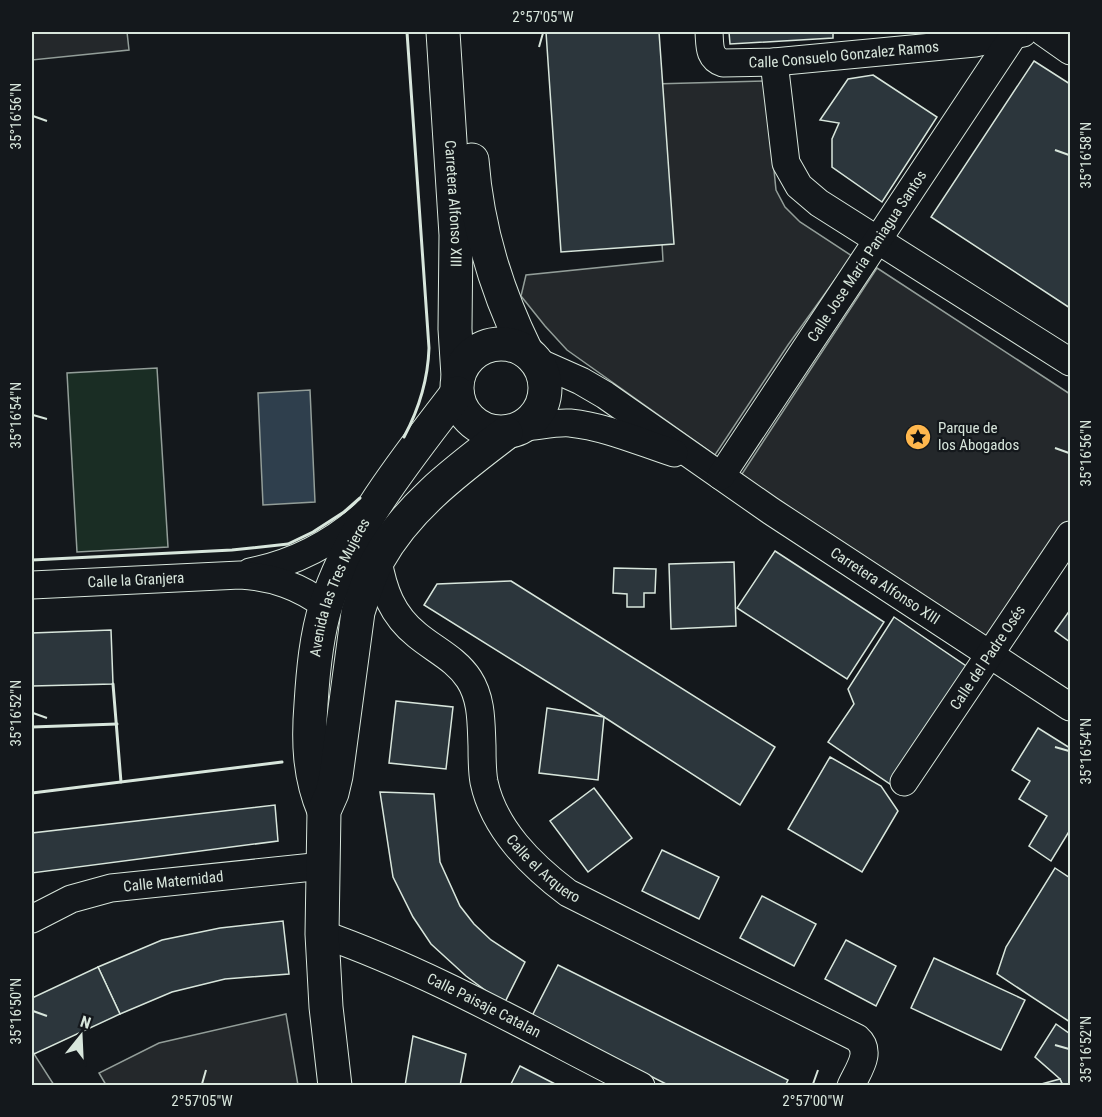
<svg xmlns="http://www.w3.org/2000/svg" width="1102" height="1117" font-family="'Roboto Condensed',sans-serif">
<rect width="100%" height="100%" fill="#14181c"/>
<!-- green -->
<polygon fill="#1a2d24" stroke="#939e99" stroke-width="1.5" points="157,368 168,547 77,552 67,373"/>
<!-- parking -->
<g fill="#24282b" stroke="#939e99" stroke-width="1.5">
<polygon points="32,32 127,32 129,50 32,60"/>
<polygon points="765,81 776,190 785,207 800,222 852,256 788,345 715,455 567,350 545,326 521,296 526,275 663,261 653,84"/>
<polygon points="877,268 1070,394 1070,523 991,644 738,480"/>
<polygon points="286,1014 298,1085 106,1085 99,1073 159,1043"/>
<polygon points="32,1049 34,1054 54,1085 32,1085"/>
</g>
<!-- water -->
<polygon fill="#2f3f4d" stroke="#939e99" stroke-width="1.5" points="310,390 315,502 263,505 258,393"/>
<!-- building -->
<g fill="#2c363c" stroke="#d8e6dc" stroke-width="1.5">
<polygon points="546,32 659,32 674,244 561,252"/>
<polygon points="729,32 833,32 833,38 730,44"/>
<polygon points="1034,61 1070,84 1070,308 931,217"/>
<polygon points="873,75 937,117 882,202 832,167 832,139 839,123 820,120 848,79"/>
<polygon points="775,551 884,622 847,679 737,608"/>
<polygon points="734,562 736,626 671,629 669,564"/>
<polygon points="614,568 656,569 655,593 644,593 644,607 627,607 627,594 613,593"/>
<polygon points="511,581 775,747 740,805 604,717 424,605 437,584"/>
<polygon points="1070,610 1070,642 1055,631"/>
<polygon points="894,617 975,672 913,765 890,784 828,742 854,704 848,689"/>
<polygon points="111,630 113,684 32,686 32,633"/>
<polygon points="396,701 453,707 446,769 389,763"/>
<polygon points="547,708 604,717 598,780 539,773"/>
<polygon points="1038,728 1070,748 1070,830 1051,861 1029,846 1047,816 1019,799 1030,781 1012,770"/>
<polygon points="830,757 881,786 898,811 862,872 788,829"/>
<polygon points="594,788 632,838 588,872 550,821"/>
<polygon points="380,792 434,794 440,862 460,906 474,924 491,940 525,962 504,1004 466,976 431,944 413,917 393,877"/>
<polygon points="275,805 278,841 32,873 32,833"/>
<polygon points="662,850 719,877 699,919 642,891"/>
<polygon points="1055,868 1070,878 1070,1022 997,974 1006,947"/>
<polygon points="762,896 816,924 794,966 740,938"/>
<polygon points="283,921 289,974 225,979 172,992 120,1014 98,967 162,940 220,928"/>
<polygon points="846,940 896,966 876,1006 825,979"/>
<polygon points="934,958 1025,1000 1001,1050 911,1008"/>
<polygon points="558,965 788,1080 785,1086 670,1086 532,1016"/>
<polygon points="98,967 120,1014 34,1054 32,1049 32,998"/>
<polygon points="1056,1024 1070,1034 1070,1086 1063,1086 1060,1079 1035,1057"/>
<polygon points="413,1036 466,1054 460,1086 405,1086"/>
<polygon points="520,1066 559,1086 510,1086"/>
<polygon points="1060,1079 1063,1086 1034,1086"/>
</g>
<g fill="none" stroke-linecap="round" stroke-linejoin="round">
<!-- minor casing -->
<g stroke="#d8e6dc" stroke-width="29">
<g id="minor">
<path id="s1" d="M709 32C710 45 708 58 723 63L774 62 975 43 1023 33"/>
<polyline points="1043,32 1070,51"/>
<polyline points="774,62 786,163 799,186 819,203 1070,362"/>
<path id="s2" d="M536 361 581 381 605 395 771 511 1070 707"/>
<path d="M524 427C539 426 555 422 570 423 607 427 640 442 674 453"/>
<path id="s3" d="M721 476 1013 36"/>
<path id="s4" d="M378 560C383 590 392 615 417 635 435 650 456 659 469 679 482 699 481 723 482 746 482 758 482 771 484 782 494 829 531 865 568 893L857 1038C873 1052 858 1070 851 1086"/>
<path d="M250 572C295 563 333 543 366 513"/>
<path id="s5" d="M32 585 240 575C273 577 299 586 326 606"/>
<path id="s6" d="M904 782 1070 535"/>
<path id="s7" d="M32 919 71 899 111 888 323 866"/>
<path id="s8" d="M322 934C433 973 536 1033 641 1086"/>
</g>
</g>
<!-- tertiary casing -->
<g stroke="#d8e6dc" stroke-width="35">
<g id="tertiary">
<path id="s9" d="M443 32 456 235 455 329 458 376"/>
<path d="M472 160C477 228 496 290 526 351"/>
<circle cx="501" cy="388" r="44"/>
<path id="s10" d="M324 811C309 776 308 741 311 704 313 672 316 636 326 605 352 525 407 459 457 393"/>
<path d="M335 1086 326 1007 322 934 324 811 332 793 336 776 358 612C364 594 369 576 378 560 407 507 459 469 506 433"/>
</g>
</g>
<!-- minor -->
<use href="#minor" stroke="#14181c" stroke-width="27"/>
<!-- tertiary -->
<use href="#tertiary" stroke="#14181c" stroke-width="33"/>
<!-- wall -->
<g stroke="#d8e6dc" stroke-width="3">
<path d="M404 437C419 409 428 379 429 348L407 32"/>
<polyline points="32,560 232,550 288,544 313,532 344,512 360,498"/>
<polyline points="113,684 121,782"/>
<polyline points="32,727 117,724"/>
<polyline points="32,793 282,762"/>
</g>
</g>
<!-- ticks -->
<path fill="none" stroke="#d8e6dc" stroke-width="2" d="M539 47 543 33M33 116 47 121M1055 150 1069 155M33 415 47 419M1055 448 1069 453M33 713 47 718M1055 747 1069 751M33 1011 47 1016M1055 1045 1069 1049M202 1084 206 1070M813 1084 818 1070"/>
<!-- icons -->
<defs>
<g id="sight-disc" transform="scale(1.35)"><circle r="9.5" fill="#ffb74d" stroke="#14181c"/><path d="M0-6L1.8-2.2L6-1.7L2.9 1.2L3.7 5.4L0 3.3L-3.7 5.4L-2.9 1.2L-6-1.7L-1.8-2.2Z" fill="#111"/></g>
</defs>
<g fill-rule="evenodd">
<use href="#sight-disc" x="918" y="437"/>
</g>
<g text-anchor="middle" stroke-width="4.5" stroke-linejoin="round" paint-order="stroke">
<!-- street labels -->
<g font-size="15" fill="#d8e6dc" stroke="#14181c">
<text dy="5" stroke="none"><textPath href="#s1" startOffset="158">Calle Consuelo Gonzalez Ramos</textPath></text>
<text dy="5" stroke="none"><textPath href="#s9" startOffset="172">Carretera Alfonso XIII</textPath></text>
<text dy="5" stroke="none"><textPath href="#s3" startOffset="264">Calle Jose Maria Paniagua Santos</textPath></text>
<text dy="5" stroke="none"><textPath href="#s5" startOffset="104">Calle la Granjera</textPath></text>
<text dy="5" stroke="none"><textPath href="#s2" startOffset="416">Carretera Alfonso XIII</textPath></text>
<text dy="5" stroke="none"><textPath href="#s10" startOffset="230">Avenida las Tres Mujeres</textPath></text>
<text dy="5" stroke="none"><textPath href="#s6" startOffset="150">Calle del Padre Osés</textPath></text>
<text dy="5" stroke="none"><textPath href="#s4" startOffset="368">Calle el Arquero</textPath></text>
<text dy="5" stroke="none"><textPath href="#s7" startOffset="148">Calle Maternidad</textPath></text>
<text dy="5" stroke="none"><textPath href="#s8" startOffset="177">Calle Paisaje Catalan</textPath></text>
</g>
<!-- poi labels -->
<g font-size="15" fill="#d8e6dc" stroke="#14181c" text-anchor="start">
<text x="938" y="433">Parque de<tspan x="938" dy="17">los Abogados</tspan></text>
</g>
</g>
<!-- border -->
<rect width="1102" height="1117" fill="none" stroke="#14181c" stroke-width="66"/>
<!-- north arrow -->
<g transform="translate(81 1036) rotate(18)" stroke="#14181c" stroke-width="4.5" paint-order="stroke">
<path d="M0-4.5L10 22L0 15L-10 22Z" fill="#d8e6dc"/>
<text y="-9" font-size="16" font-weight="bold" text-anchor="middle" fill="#d8e6dc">N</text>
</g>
<rect x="33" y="33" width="1036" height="1051" fill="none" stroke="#d8e6dc" stroke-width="2"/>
<g font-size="15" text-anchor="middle" fill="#d8e6dc">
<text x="543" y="22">2°57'05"W</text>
<text transform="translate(16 116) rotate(-90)" y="5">35°16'56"N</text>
<text transform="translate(1086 155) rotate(-90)" y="5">35°16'58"N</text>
<text transform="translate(16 415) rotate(-90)" y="5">35°16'54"N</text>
<text transform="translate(1086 453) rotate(-90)" y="5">35°16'56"N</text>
<text transform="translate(16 713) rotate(-90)" y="5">35°16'52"N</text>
<text transform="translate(1086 751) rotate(-90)" y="5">35°16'54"N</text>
<text transform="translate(16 1011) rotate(-90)" y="5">35°16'50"N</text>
<text transform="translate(1086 1049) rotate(-90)" y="5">35°16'52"N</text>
<text x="202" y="1106">2°57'05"W</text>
<text x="813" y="1106">2°57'00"W</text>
</g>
</svg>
